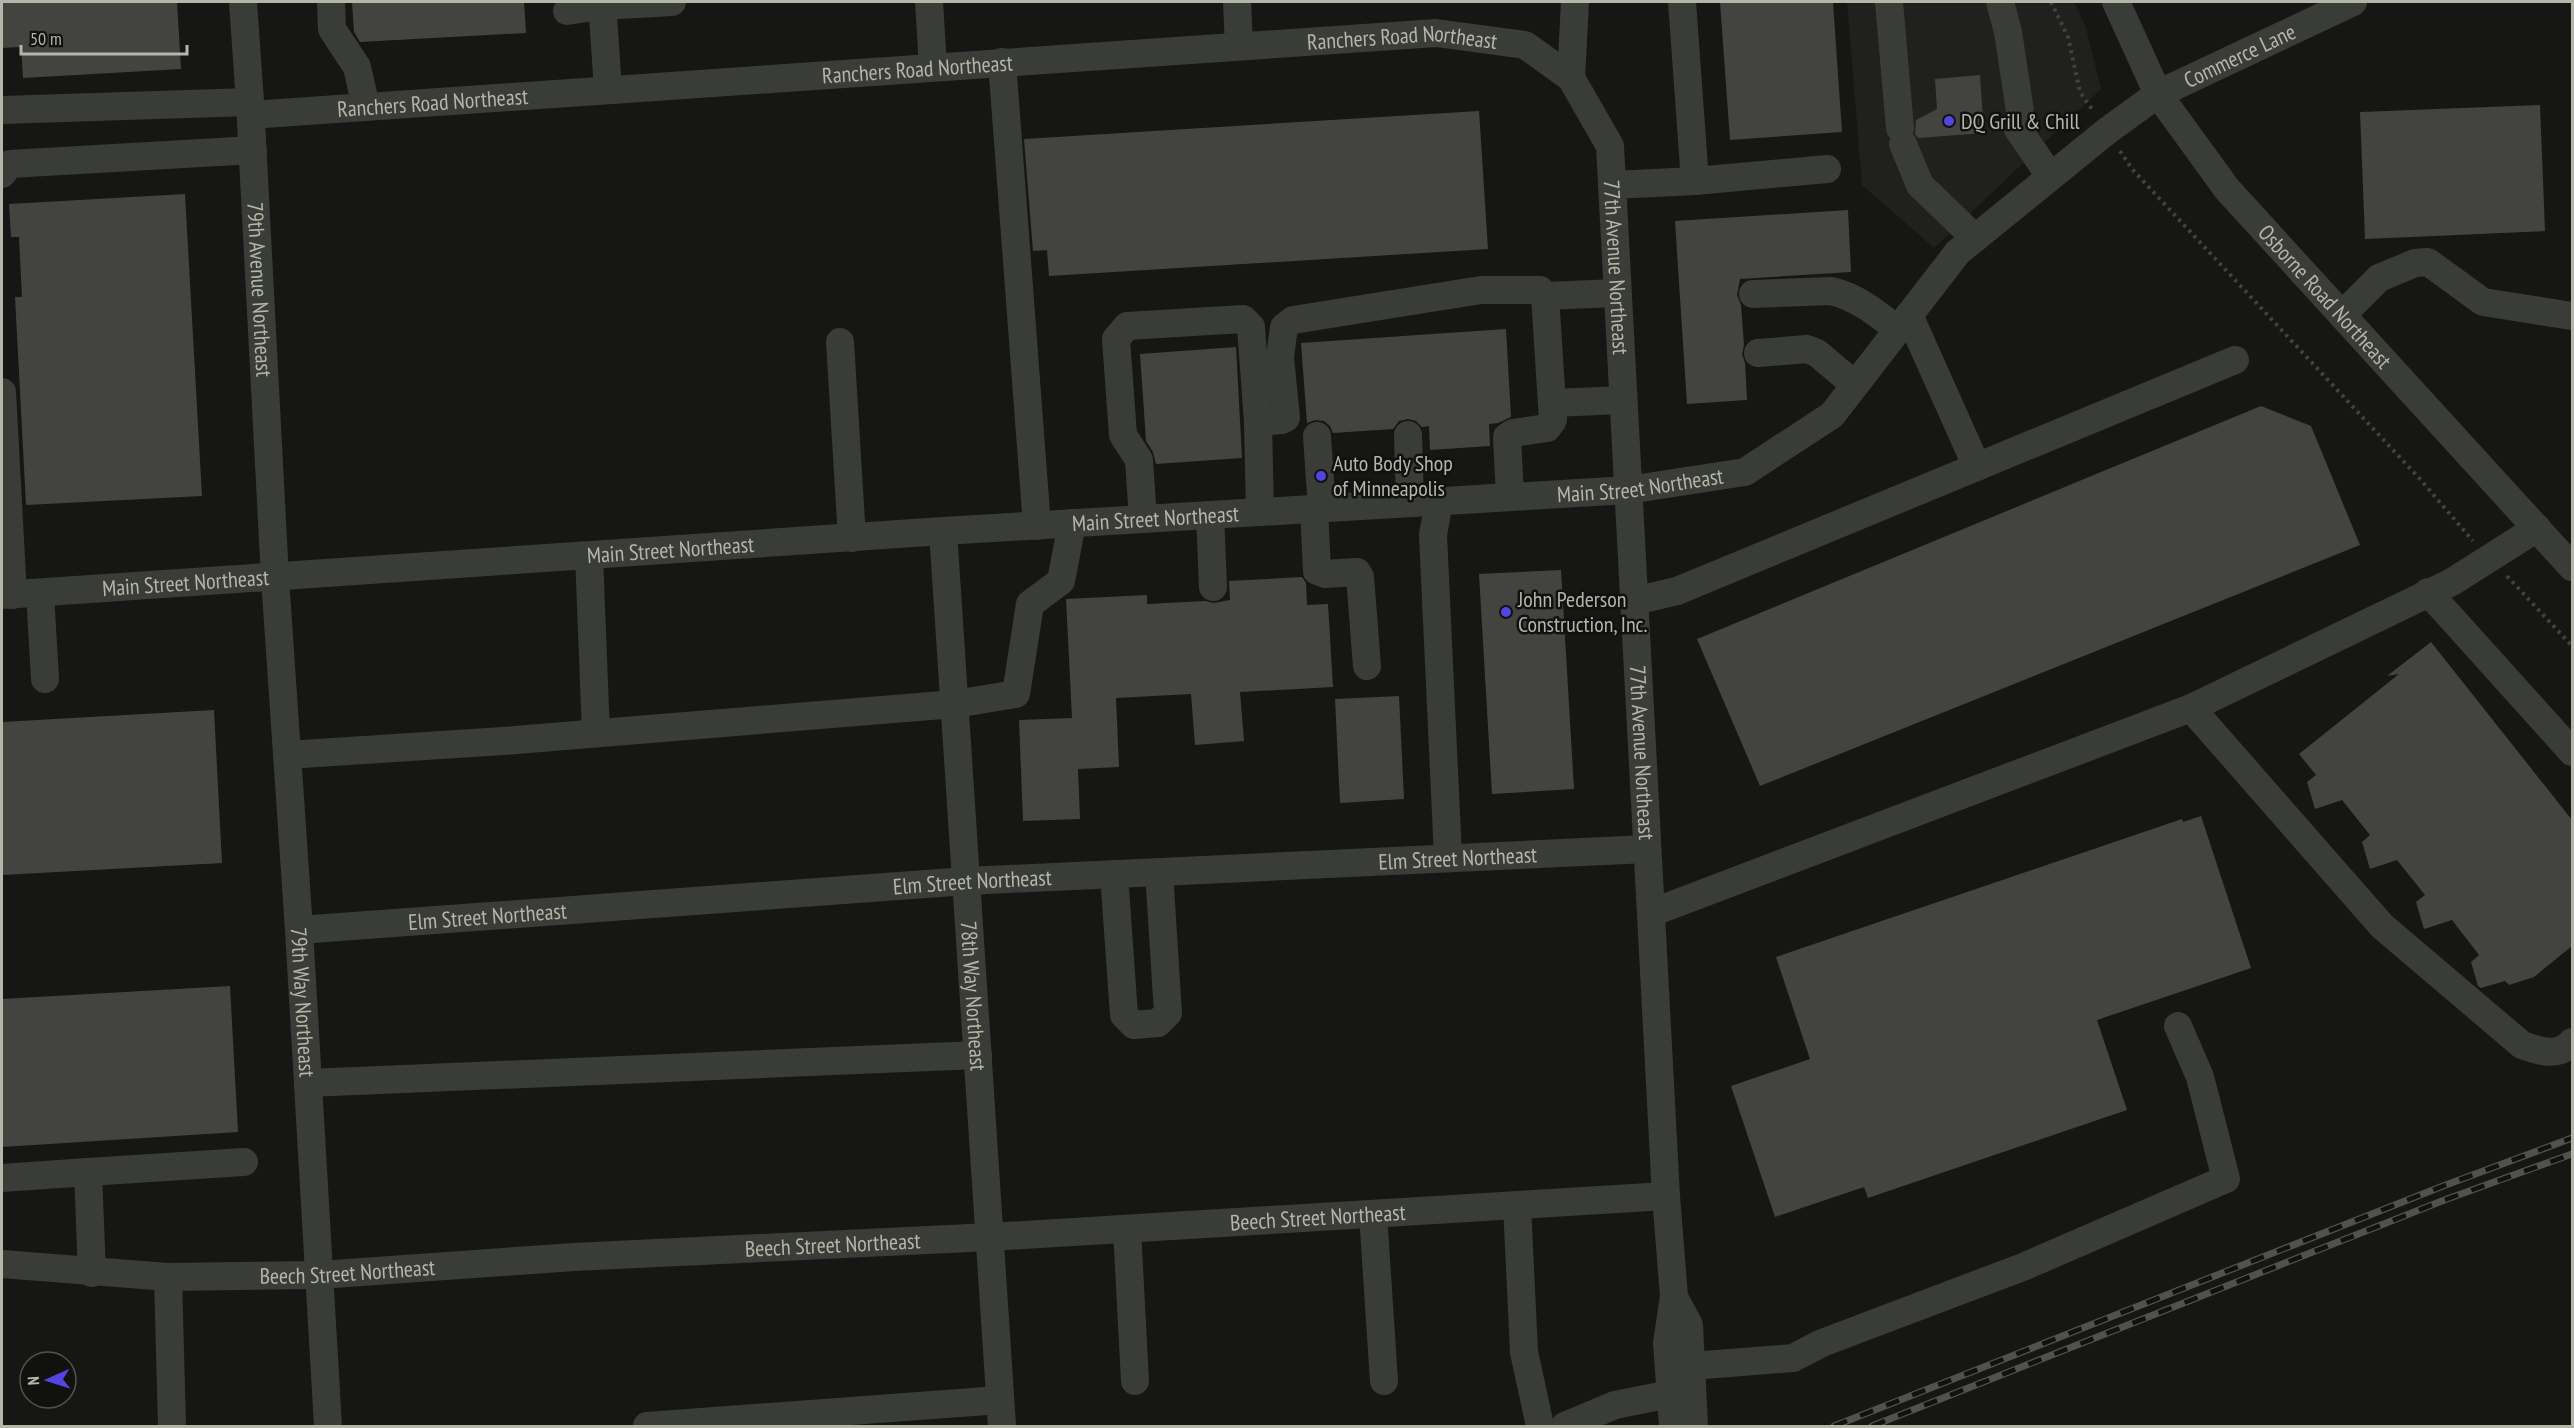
<svg xmlns="http://www.w3.org/2000/svg" width="2574" height="1428" font-family="'PT Sans Narrow',sans-serif">
<rect width="100%" height="100%" fill="#161715"/>
<!-- built -->
<polygon fill="#20211f" points="1847,2 2074,2 2085,25 2101,89 1934,248 1862,185"/>
<!-- building -->
<g fill="#434440">
<polygon points="2,2 177,2 181,69 23,78 21,47 2,48"/>
<polygon points="352,2 524,2 526,33 360,42 354,32"/>
<polygon points="1720,2 1833,2 1842,132 1730,140"/>
<polygon points="1980,75 1984,133 1918,138 1915,134 1916,120 1937,109 1935,79"/>
<polygon points="2540,105 2545,231 2365,239 2360,112"/>
<polygon points="1479,111 1488,249 1049,276 1047,250 1033,251 1024,139"/>
<polygon points="185,194 202,496 26,505 15,297 22,297 19,237 11,237 9,204"/>
<polygon points="1848,210 1851,272 1740,279 1737,295 1741,305 1744,345 1742,354 1745,363 1747,400 1687,404 1675,221"/>
<polygon points="1506,329 1511,417 1498,423 1489,424 1490,446 1430,450 1429,426 1422,427 1416,421 1408,419 1399,421 1393,429 1333,433 1330,426 1324,421 1315,420 1307,423 1301,343"/>
<polygon points="1236,347 1242,458 1156,464 1153,452 1146,441 1140,354"/>
<polygon points="2261,406 2311,426 2360,545 1760,786 1697,639"/>
<polygon points="1561,570 1574,789 1492,794 1479,574"/>
<polygon points="1302,577 1306,583 1307,605 1328,604 1333,687 1240,692 1244,741 1195,745 1191,694 1116,698 1119,767 1078,769 1080,819 1023,821 1019,720 1072,718 1066,599 1147,595 1147,604 1205,601 1214,603 1230,600 1229,581"/>
<polygon points="2431,642 2572,820 2572,946 2534,977 2509,985 2505,981 2481,988 2478,986 2471,962 2479,955 2452,920 2424,929 2416,902 2425,895 2397,860 2370,869 2362,842 2370,835 2342,800 2315,809 2307,782 2316,775 2299,754 2399,674 2387,676"/>
<polygon points="1399,696 1404,799 1340,803 1335,699"/>
<polygon points="214,710 222,863 2,875 2,722"/>
<polygon points="2201,816 2251,968 2097,1020 2127,1110 1868,1198 1864,1187 1775,1217 1731,1086 1810,1059 1776,957 2182,819 2183,822"/>
<polygon points="230,986 238,1132 2,1147 2,999"/>
</g>
<g fill="none" stroke-linecap="round" stroke-linejoin="round">
<!-- path -->
<g stroke="#42433d" stroke-width="4" stroke-dasharray="3 4.5" stroke-linecap="butt">
<polyline points="2051,2 2068,37 2080,92 2094,112"/>
<polyline points="2120,151 2132,169 2419,478 2473,541"/>
<polyline points="2507,576 2572,646"/>
</g>
<!-- minor -->
<g stroke="#3a3c37" stroke-width="28">
<path id="s1" d="M243 2 250 102 275 578 299 930 328 1426"/>
<polyline points="331,2 332,29 357,67 366,107"/>
<polyline points="602,2 608,89"/>
<polyline points="929,2 933,67"/>
<polyline points="1237,2 1239,46"/>
<polyline points="1682,2 1695,181"/>
<polyline points="1889,2 1900,128"/>
<polyline points="2000,2 2008,32 2020,111 2018,129 2050,176"/>
<path id="s2" d="M2116 2 2158 94 2227 189 2572 567"/>
<polyline points="567,11 602,6 672,2"/>
<polyline points="1002,62 1037,526"/>
<polyline points="1571,78 1575,2"/>
<polyline points="2,110 250,102"/>
<path id="s3" d="M251 115 1436 33 1525 45 1571 78 1610 146 1666 1196 1674 1296 1667 1343 1673 1426"/>
<polyline points="1903,144 1920,185 1975,238"/>
<polyline points="2,174 10,164 253,150"/>
<polyline points="1612,185 1695,181 1827,169"/>
<path d="M1753 294 1831 291C1857 297 1878 314 1898 330"/>
<polyline points="1545,296 1617,293"/>
<polyline points="1909,315 1977,467"/>
<polyline points="2342,315 2379,278 2415,263 2428,262 2483,302 2572,316"/>
<polyline points="840,342 852,538"/>
<polyline points="1758,353 1807,349 1817,353 1855,385"/>
<polyline points="2,392 13,595"/>
<polyline points="1552,403 1623,400"/>
<polyline points="1408,435 1410,503"/>
<polyline points="1317,436 1322,509"/>
<polyline points="1439,501 1433,535 1448,857"/>
<polyline points="1314,509 1317,571 1325,574 1357,572 1360,577 1367,666"/>
<polyline points="1260,512 1258,422 1282,420 1286,418 1280,357 1284,327 1293,320 1481,290 1540,290 1545,296 1553,420 1547,428 1513,433 1507,437 1510,496"/>
<polyline points="1210,515 1213,587"/>
<polyline points="1143,519 1139,460 1123,435 1116,339 1127,326 1243,319 1251,327 1258,422"/>
<path id="s4" d="M943 531 1002 1426"/>
<polyline points="589,556 596,733"/>
<polyline points="2428,592 2572,752"/>
<polyline points="40,593 45,679"/>
<path id="s5" d="M2 595 943 531 1628 490 1745 472 1832 415 1958 252 2107 131 2158 94 2353 2"/>
<polyline points="1634,601 1677,591 2235,360"/>
<path d="M2191 708 2382 926 2522 1045C2539 1051 2558 1058 2572 1042"/>
<polyline points="287,755 503,741 955,704 1016,694 1030,604 1061,581 1072,523"/>
<polyline points="1114,874 1124,1015 1134,1025 1158,1023 1168,1013 1159,872"/>
<polyline points="1651,913 2191,708 2452,582 2537,528"/>
<path id="s6" d="M299 930 967 881 1647 849"/>
<polyline points="308,1083 978,1055"/>
<polyline points="2,1178 88,1172"/>
<polyline points="1517,1205 1524,1352 1540,1426"/>
<polyline points="1373,1214 1384,1381"/>
<polyline points="1127,1229 1135,1381"/>
<path id="s7" d="M2 1264 168 1277 319 1275 574 1257 990 1237 1666 1196"/>
<polyline points="92,1273 88,1172 244,1162"/>
<polyline points="168,1277 172,1426"/>
<polyline points="1674,1297 1689,1325 1694,1426"/>
<polyline points="1691,1366 1793,1358 1822,1343 2023,1267 2226,1179 2200,1077 2178,1026"/>
<polyline points="647,1426 1000,1400"/>
<polyline points="1565,1426 1615,1405 1670,1394"/>
</g>
<!-- rail casing -->
<g stroke="#51524c" stroke-width="7">
<g id="rail">
<polyline points="1834,1426 2443,1186 2572,1138"/>
<polyline points="1872,1426 2447,1199 2572,1154"/>
</g>
</g>
<!-- rail -->
<use href="#rail" stroke="#111210" stroke-width="4.5" stroke-dasharray="14" stroke-linecap="butt"/>
</g>
<!-- markers -->
<g fill="#5245e0" stroke="#111210" stroke-width="2">
<circle cx="1949" cy="121" r="6"/>
<circle cx="1321" cy="476" r="6"/>
<circle cx="1506" cy="612" r="6"/>
</g>
<g text-anchor="middle" stroke-width="5" stroke-linejoin="round" paint-order="stroke">
<!-- street labels -->
<g font-size="22" fill="#b4b6a9" stroke="#111210">
<text dy="8" stroke="none"><textPath href="#s3" startOffset="1154">Ranchers Road Northeast</textPath></text>
<text dy="8" stroke="none"><textPath href="#s5" startOffset="2403">Commerce Lane</textPath></text>
<text dy="8" stroke="none"><textPath href="#s3" startOffset="668">Ranchers Road Northeast</textPath></text>
<text dy="8" stroke="none"><textPath href="#s3" startOffset="182">Ranchers Road Northeast</textPath></text>
<text dy="8" stroke="none"><textPath href="#s3" startOffset="1534">77th Avenue Northeast</textPath></text>
<text dy="8" stroke="none"><textPath href="#s1" startOffset="288">79th Avenue Northeast</textPath></text>
<text dy="8" stroke="none"><textPath href="#s2" startOffset="364">Osborne Road Northeast</textPath></text>
<text dy="8" stroke="none"><textPath href="#s5" startOffset="1642">Main Street Northeast</textPath></text>
<text dy="8" stroke="none"><textPath href="#s5" startOffset="1156">Main Street Northeast</textPath></text>
<text dy="8" stroke="none"><textPath href="#s5" startOffset="670">Main Street Northeast</textPath></text>
<text dy="8" stroke="none"><textPath href="#s5" startOffset="184">Main Street Northeast</textPath></text>
<text dy="8" stroke="none"><textPath href="#s3" startOffset="2020">77th Avenue Northeast</textPath></text>
<text dy="8" stroke="none"><textPath href="#s6" startOffset="1161">Elm Street Northeast</textPath></text>
<text dy="8" stroke="none"><textPath href="#s6" startOffset="675">Elm Street Northeast</textPath></text>
<text dy="8" stroke="none"><textPath href="#s6" startOffset="189">Elm Street Northeast</textPath></text>
<text dy="8" stroke="none"><textPath href="#s4" startOffset="466">78th Way Northeast</textPath></text>
<text dy="8" stroke="none"><textPath href="#s1" startOffset="1002">79th Way Northeast</textPath></text>
<text dy="8" stroke="none"><textPath href="#s7" startOffset="1318">Beech Street Northeast</textPath></text>
<text dy="8" stroke="none"><textPath href="#s7" startOffset="832">Beech Street Northeast</textPath></text>
<text dy="8" stroke="none"><textPath href="#s7" startOffset="346">Beech Street Northeast</textPath></text>
</g>
<!-- poi labels -->
<g font-size="22" fill="#b4b6a9" stroke="#111210" text-anchor="start">
<text x="1961" y="129">DQ Grill &amp; Chill</text>
<text x="1333" y="471">Auto Body Shop<tspan x="1333" dy="25">of Minneapolis</tspan></text>
<text x="1518" y="607">John Pederson<tspan x="1518" dy="25">Construction, Inc.</tspan></text>
</g>
</g>
<!-- border -->
<rect width="2574" height="1428" fill="none" stroke="#b4b6a9" stroke-width="6"/>
<!-- north arrow -->
<g transform="translate(48 1380) rotate(267)"><circle r="28" fill="#111210" stroke="#52544d" stroke-width="1.5"/>
<path d="M0-4.5L10 22L0 15L-10 22Z" fill="#5245e0"/>
<text y="-9" font-size="16" font-weight="bold" text-anchor="middle" fill="#b4b6a9">N</text>
</g>
<!-- scale -->
<path d="M21 45v9h166v-9" fill="none" stroke="#b4b6a9" stroke-width="3"/>
<text x="30" y="45" font-size="18" fill="#b4b6a9" stroke="#111210" stroke-width="4.5" paint-order="stroke">50 m</text>
</svg>
